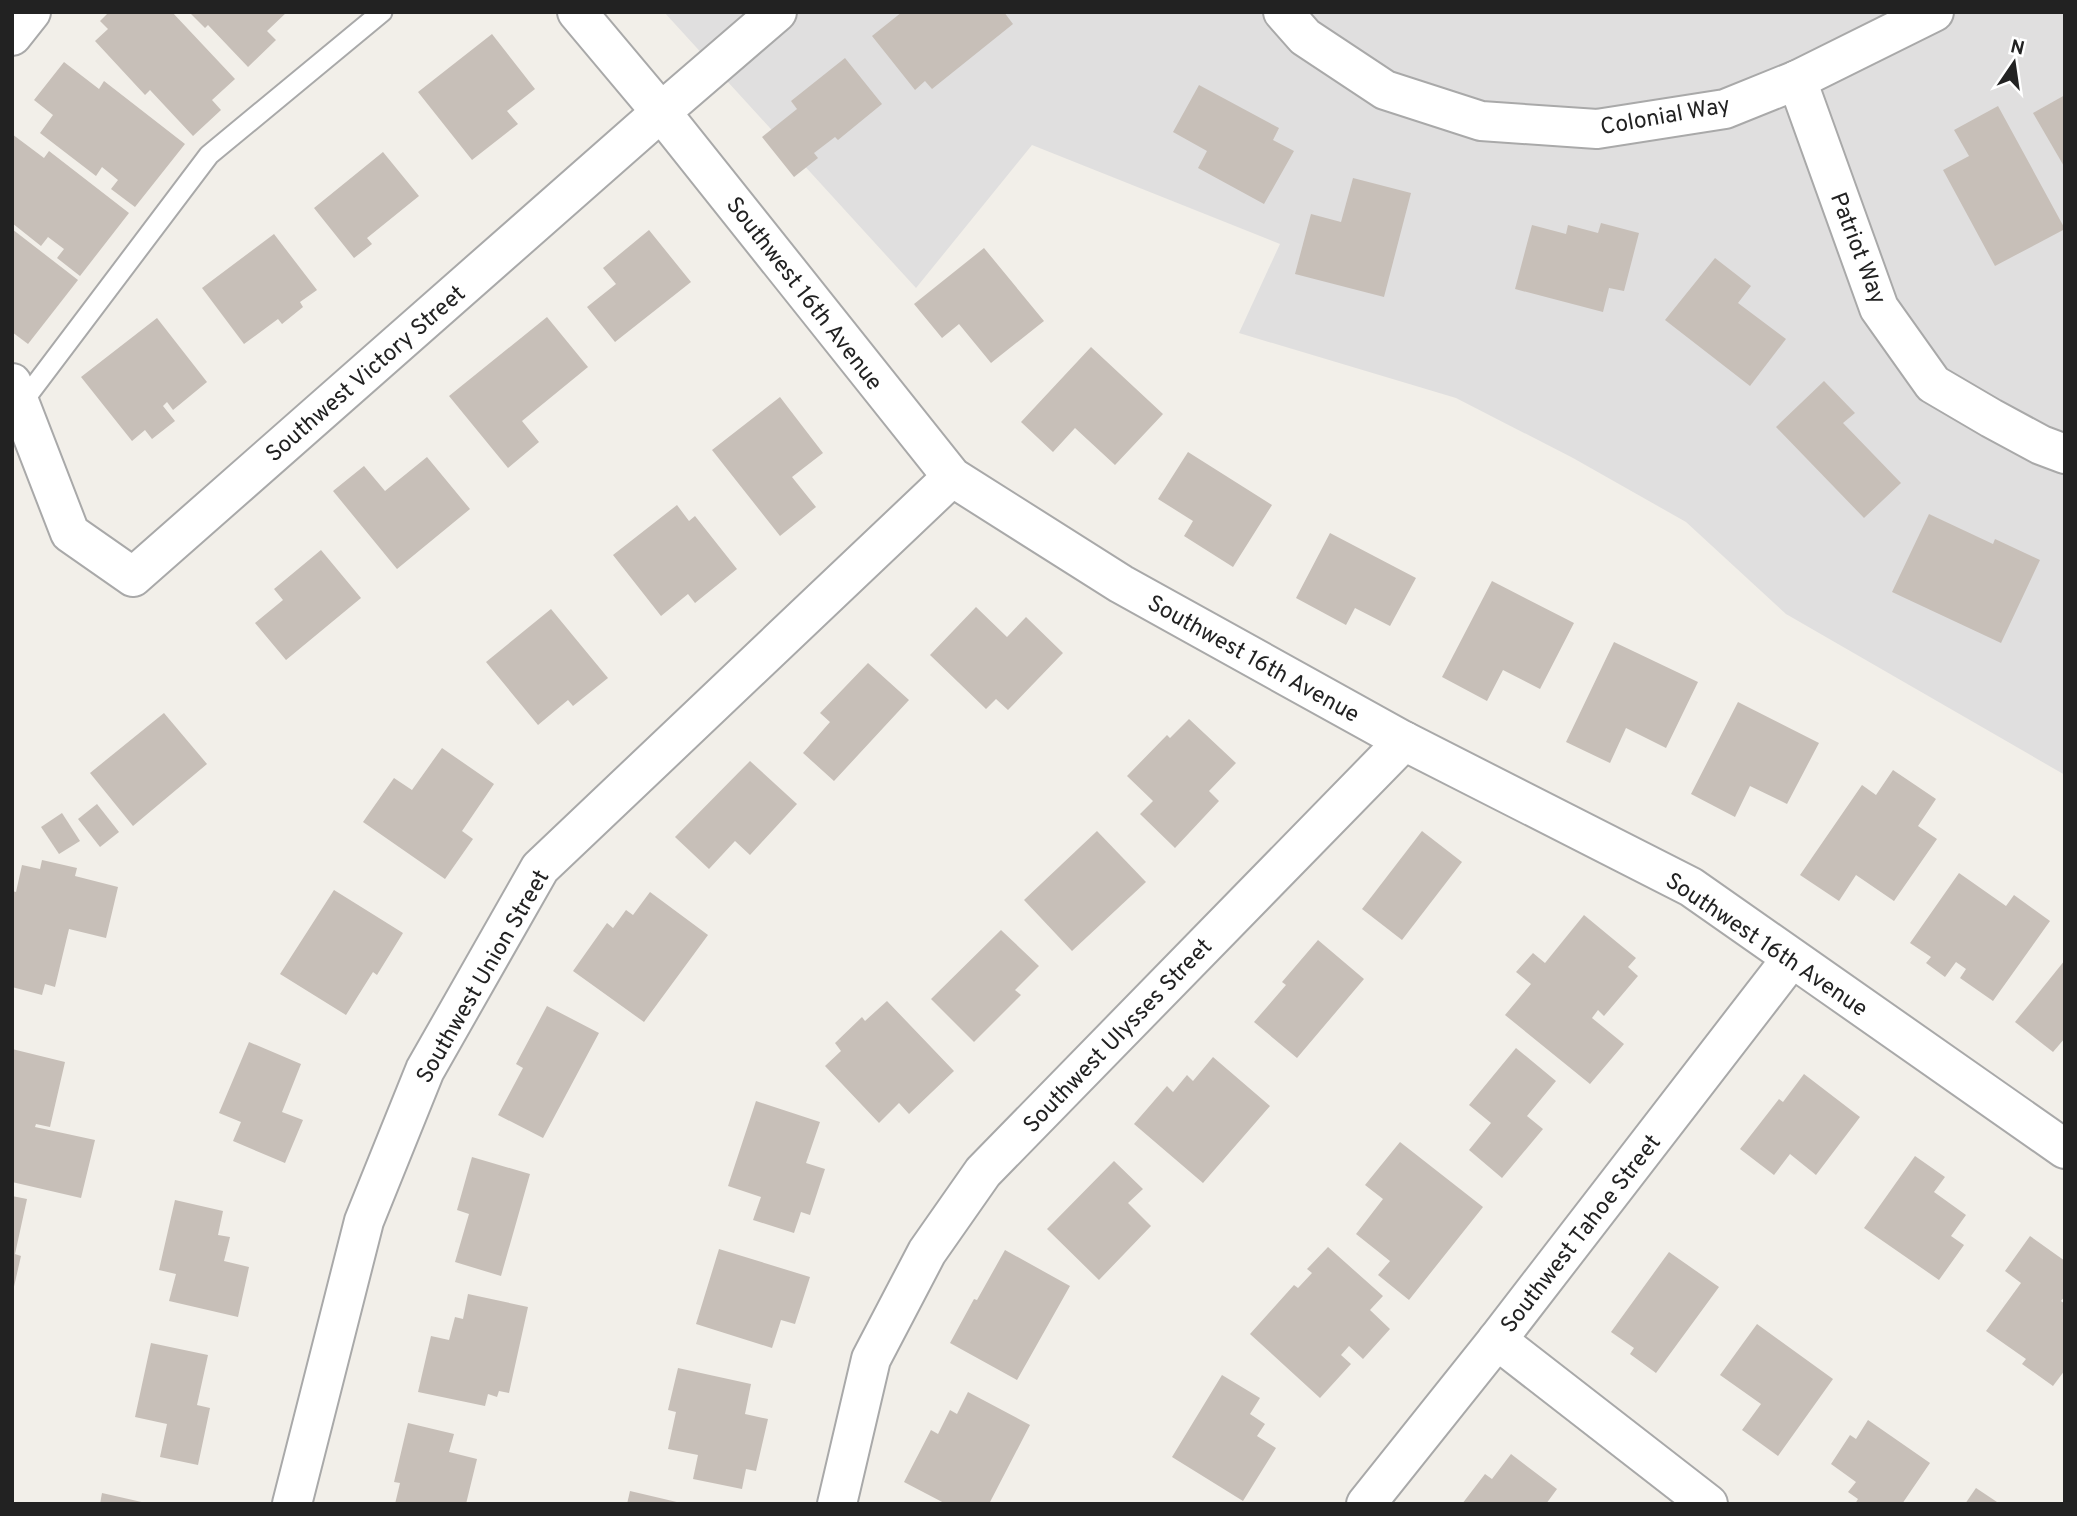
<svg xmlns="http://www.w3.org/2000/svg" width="2077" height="1516" font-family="Overpass,sans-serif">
<rect width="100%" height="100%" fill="#f2efe9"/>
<!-- residential -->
<polygon fill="#e0dfdf" points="664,12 2065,12 2065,775 1786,614 1686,522 1573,458 1456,398 1239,333 1280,244 1032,145 916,288"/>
<!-- building -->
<g fill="#c7bfb8">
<polygon points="109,12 172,12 235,79 212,100 221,110 193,136 150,90 145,95 95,41 108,29 100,21"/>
<polygon points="189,12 287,12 267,31 276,40 248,67 208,25 205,28"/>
<polygon points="902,12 1004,12 1013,24 932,89 925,81 915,90 872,36"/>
<polygon points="492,34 535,89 507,111 518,124 472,160 418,92"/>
<polygon points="845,58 882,104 838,140 835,137 814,153 818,158 794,177 762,137 797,109 791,101"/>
<polygon points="64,62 99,89 104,81 185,144 135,207 111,189 118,180 102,167 96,176 40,133 53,115 34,100"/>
<polygon points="1199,85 1279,128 1273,140 1294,151 1264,204 1198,168 1207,151 1173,132"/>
<polygon points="2065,95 2065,168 2033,113"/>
<polygon points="1998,106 2065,229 1995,266 1943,170 1969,156 1954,130"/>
<polygon points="12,134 44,158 49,151 129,213 80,276 57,258 64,249 48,237 41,246 12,223"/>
<polygon points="383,152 419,196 367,238 372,244 354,258 314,208"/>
<polygon points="1353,178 1411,193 1384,297 1295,274 1311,214 1341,222"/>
<polygon points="1601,223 1639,233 1624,291 1609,288 1603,312 1515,289 1532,225 1566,234 1568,225 1598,233"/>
<polygon points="12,229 78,280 28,344 12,332"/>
<polygon points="649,230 691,282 615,342 587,307 616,284 603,268"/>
<polygon points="274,234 317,290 300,302 303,307 282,324 278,319 244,344 202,288"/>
<polygon points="984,248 1044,321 991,363 959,324 942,338 914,304"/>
<polygon points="1715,258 1751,286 1738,303 1786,339 1750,386 1665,320"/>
<polygon points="547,317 588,367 522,421 539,442 508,468 449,396"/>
<polygon points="157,318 207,382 173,410 167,402 163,406 175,421 152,439 145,430 132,441 81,377"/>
<polygon points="1091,347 1163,414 1115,465 1075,428 1053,452 1021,422"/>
<polygon points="1824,381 1855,413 1843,423 1901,483 1864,518 1776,427"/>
<polygon points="780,397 823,453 792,477 816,507 780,536 712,450"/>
<polygon points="1188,452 1272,505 1233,567 1184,536 1193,521 1158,499"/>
<polygon points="427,457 470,509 397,569 333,491 364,466 385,491"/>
<polygon points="677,505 689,521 695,516 737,569 695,603 688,594 661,616 613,555"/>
<polygon points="1929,514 1993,544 1995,539 2040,560 2001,643 1892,592"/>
<polygon points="1330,533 1416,578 1390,626 1355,608 1346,625 1296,598"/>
<polygon points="321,550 361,598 286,660 255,623 283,600 274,589"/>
<polygon points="1492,581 1574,623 1540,689 1503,670 1487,701 1442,677"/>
<polygon points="976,607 1007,637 1026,617 1063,653 1008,710 996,699 986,709 930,655"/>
<polygon points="551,609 608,678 573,706 568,700 538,725 486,662"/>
<polygon points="1614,642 1698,682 1666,748 1626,728 1610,763 1566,742"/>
<polygon points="868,663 909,700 834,781 803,753 830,722 820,713"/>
<polygon points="1738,702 1819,743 1787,804 1750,786 1735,817 1691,794"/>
<polygon points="164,713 207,764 133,826 90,773"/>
<polygon points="1189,719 1236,763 1209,791 1219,801 1175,848 1140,814 1153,801 1127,776 1167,735 1170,738"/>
<polygon points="442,748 494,784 462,831 473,839 445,879 363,822 394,778 412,790"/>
<polygon points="750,761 797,804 750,855 735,841 709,869 675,837"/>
<polygon points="1893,770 1936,799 1918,826 1937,839 1894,901 1856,875 1839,901 1800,875 1862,785 1876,795"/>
<polygon points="97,804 119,832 100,847 78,819"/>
<polygon points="62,813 80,841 59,854 41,827"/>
<polygon points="1097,831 1146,882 1072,951 1024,900"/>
<polygon points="1422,831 1462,862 1402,940 1362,909"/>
<polygon points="42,860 77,868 75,876 118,887 106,938 69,929 55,987 45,984 42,995 12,987 12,891 16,892 22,865 40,869"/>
<polygon points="1959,873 2006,906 2014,895 2050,921 1993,1001 1960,978 1966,969 1956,962 1945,977 1926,963 1931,957 1910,943"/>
<polygon points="334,890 403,933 377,975 373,972 346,1015 280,974"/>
<polygon points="650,892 708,935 644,1022 573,971 607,923 613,928 626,910 633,915"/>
<polygon points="1584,915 1636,958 1628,967 1638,976 1604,1016 1598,1010 1592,1018 1624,1044 1590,1084 1505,1015 1531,984 1516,972 1533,953 1545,963"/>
<polygon points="1001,930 1039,966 1015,990 1021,995 974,1042 931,999"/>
<polygon points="1318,940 1364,979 1297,1058 1254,1022 1286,985 1282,982"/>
<polygon points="2065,960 2065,1038 2053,1052 2015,1022"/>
<polygon points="887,1001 954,1071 909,1114 899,1103 879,1123 825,1066 841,1051 835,1043 862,1017 865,1021"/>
<polygon points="547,1006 599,1033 543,1138 498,1115 523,1068 516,1064"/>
<polygon points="249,1042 301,1064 282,1112 303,1120 285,1163 233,1141 241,1122 219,1113"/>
<polygon points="1516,1048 1556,1081 1527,1116 1543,1129 1502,1178 1469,1150 1491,1123 1469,1105"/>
<polygon points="12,1049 65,1062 50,1127 36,1124 35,1127 95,1140 81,1198 12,1182"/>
<polygon points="1213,1057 1270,1106 1203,1183 1134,1124 1167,1086 1173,1092 1187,1075 1193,1081"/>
<polygon points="1804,1074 1860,1117 1816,1175 1790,1154 1774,1175 1740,1149 1779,1099 1783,1102"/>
<polygon points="756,1101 820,1122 806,1163 825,1169 810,1215 801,1212 794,1233 753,1220 761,1197 728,1186"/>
<polygon points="1400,1142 1483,1207 1409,1300 1378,1275 1390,1261 1356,1234 1383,1199 1365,1185"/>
<polygon points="1915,1156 1945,1177 1934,1192 1966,1215 1951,1236 1964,1245 1939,1280 1864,1228"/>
<polygon points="472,1157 530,1174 501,1276 455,1262 469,1214 457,1210"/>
<polygon points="1114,1161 1143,1189 1128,1203 1151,1226 1099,1280 1047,1229"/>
<polygon points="12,1196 27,1199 15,1254 21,1256 13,1291"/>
<polygon points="175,1200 223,1211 218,1235 230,1237 224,1261 249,1267 238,1317 169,1301 176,1274 159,1270"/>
<polygon points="2030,1236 2065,1261 2065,1296 2061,1301 2065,1304 2065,1370 2053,1386 2022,1364 2026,1359 1986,1331 2021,1283 2005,1271"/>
<polygon points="1328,1247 1383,1296 1370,1310 1390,1329 1363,1359 1349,1346 1341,1355 1351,1364 1320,1398 1250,1334 1294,1285 1298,1288 1312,1273 1307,1269"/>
<polygon points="719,1249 810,1277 795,1324 781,1320 772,1348 696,1324"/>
<polygon points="1005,1250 1070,1286 1017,1380 950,1343 974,1299 977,1300"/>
<polygon points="1669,1252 1719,1287 1656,1373 1630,1354 1634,1348 1611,1332"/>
<polygon points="468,1294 528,1307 509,1393 499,1391 497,1397 488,1394 485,1406 418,1392 431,1336 449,1340 455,1317 463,1319"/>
<polygon points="1757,1324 1833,1379 1778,1456 1742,1430 1761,1404 1720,1375"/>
<polygon points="151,1343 208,1355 197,1405 210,1408 198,1465 160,1457 167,1424 135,1417"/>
<polygon points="678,1368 751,1384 745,1414 768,1419 756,1471 746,1469 742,1489 693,1479 698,1455 668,1449 676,1412 668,1410"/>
<polygon points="1222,1375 1260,1398 1250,1414 1265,1424 1257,1436 1276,1448 1243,1501 1172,1457"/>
<polygon points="968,1392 1030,1425 989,1504 946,1504 904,1482 931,1430 938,1434 950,1410 957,1414"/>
<polygon points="1868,1420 1930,1463 1902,1504 1855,1504 1858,1499 1848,1492 1856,1482 1831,1464 1850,1435 1856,1439"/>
<polygon points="408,1423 454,1434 449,1452 477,1459 466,1504 395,1504 400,1483 394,1482"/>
<polygon points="1511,1454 1557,1489 1546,1504 1462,1504 1485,1474 1492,1479"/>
<polygon points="1976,1488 2000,1504 1965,1504"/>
<polygon points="630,1491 681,1503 681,1504 627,1504"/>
<polygon points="102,1493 146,1503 145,1504 100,1504"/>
</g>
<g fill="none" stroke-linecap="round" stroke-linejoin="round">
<!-- lane casing -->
<g stroke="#a9a9a9" stroke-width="23">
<polyline id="lane" points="21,404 209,155 382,12"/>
</g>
<!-- street casing -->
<g stroke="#a9a9a9" stroke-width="42">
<g id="street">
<polyline points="577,12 661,112 952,477 1121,584 1404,741 1691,887 2065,1149"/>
<polyline points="1283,12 1305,37 1385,90 1481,121 1597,129 1725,109 1797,80 1934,12"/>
<polyline points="12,36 31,12"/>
<polyline points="1797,80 1879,308 1933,384 1991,418 2041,445 2065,454"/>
<polyline points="12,383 70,533 133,577 661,112 777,12"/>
<polyline points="1497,1340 1708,1504"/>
<polyline points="292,1504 364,1221 425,1070 540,868 952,477"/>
<polyline points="837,1504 871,1359 927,1252 983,1172 1404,741"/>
<polyline points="1366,1504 1497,1340 1791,959"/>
</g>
</g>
<!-- lane -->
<use href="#lane" stroke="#fff" stroke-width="19"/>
<!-- street -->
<use href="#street" stroke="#fff" stroke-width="38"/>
</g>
<g text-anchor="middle" stroke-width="5" stroke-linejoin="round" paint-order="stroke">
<!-- street labels -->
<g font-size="23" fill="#222" stroke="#fff">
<text transform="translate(1665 115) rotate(-10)" y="8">Colonial Way</text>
<text transform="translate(1859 248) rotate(69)" y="8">Patriot Way</text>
<text transform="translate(805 293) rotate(52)" y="8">Southwest 16th Avenue</text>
<text transform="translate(365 373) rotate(-41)" y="8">Southwest Victory Street</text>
<text transform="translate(1254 658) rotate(29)" y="8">Southwest 16th Avenue</text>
<text transform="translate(1767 944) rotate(34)" y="8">Southwest 16th Avenue</text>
<text transform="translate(482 976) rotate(-60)" y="8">Southwest Union Street</text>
<text transform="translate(1117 1035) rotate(-46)" y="8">Southwest Ulysses Street</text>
<text transform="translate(1580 1233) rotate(-52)" y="8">Southwest Tahoe Street</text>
</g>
</g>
<!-- border -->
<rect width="2077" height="1516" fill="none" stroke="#222222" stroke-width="28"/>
<!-- north arrow -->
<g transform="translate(2014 63) rotate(13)" stroke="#ffffff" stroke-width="5" paint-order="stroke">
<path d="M0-5L12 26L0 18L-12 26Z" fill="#222222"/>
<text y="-10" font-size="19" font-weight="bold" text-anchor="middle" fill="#222222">N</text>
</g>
</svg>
